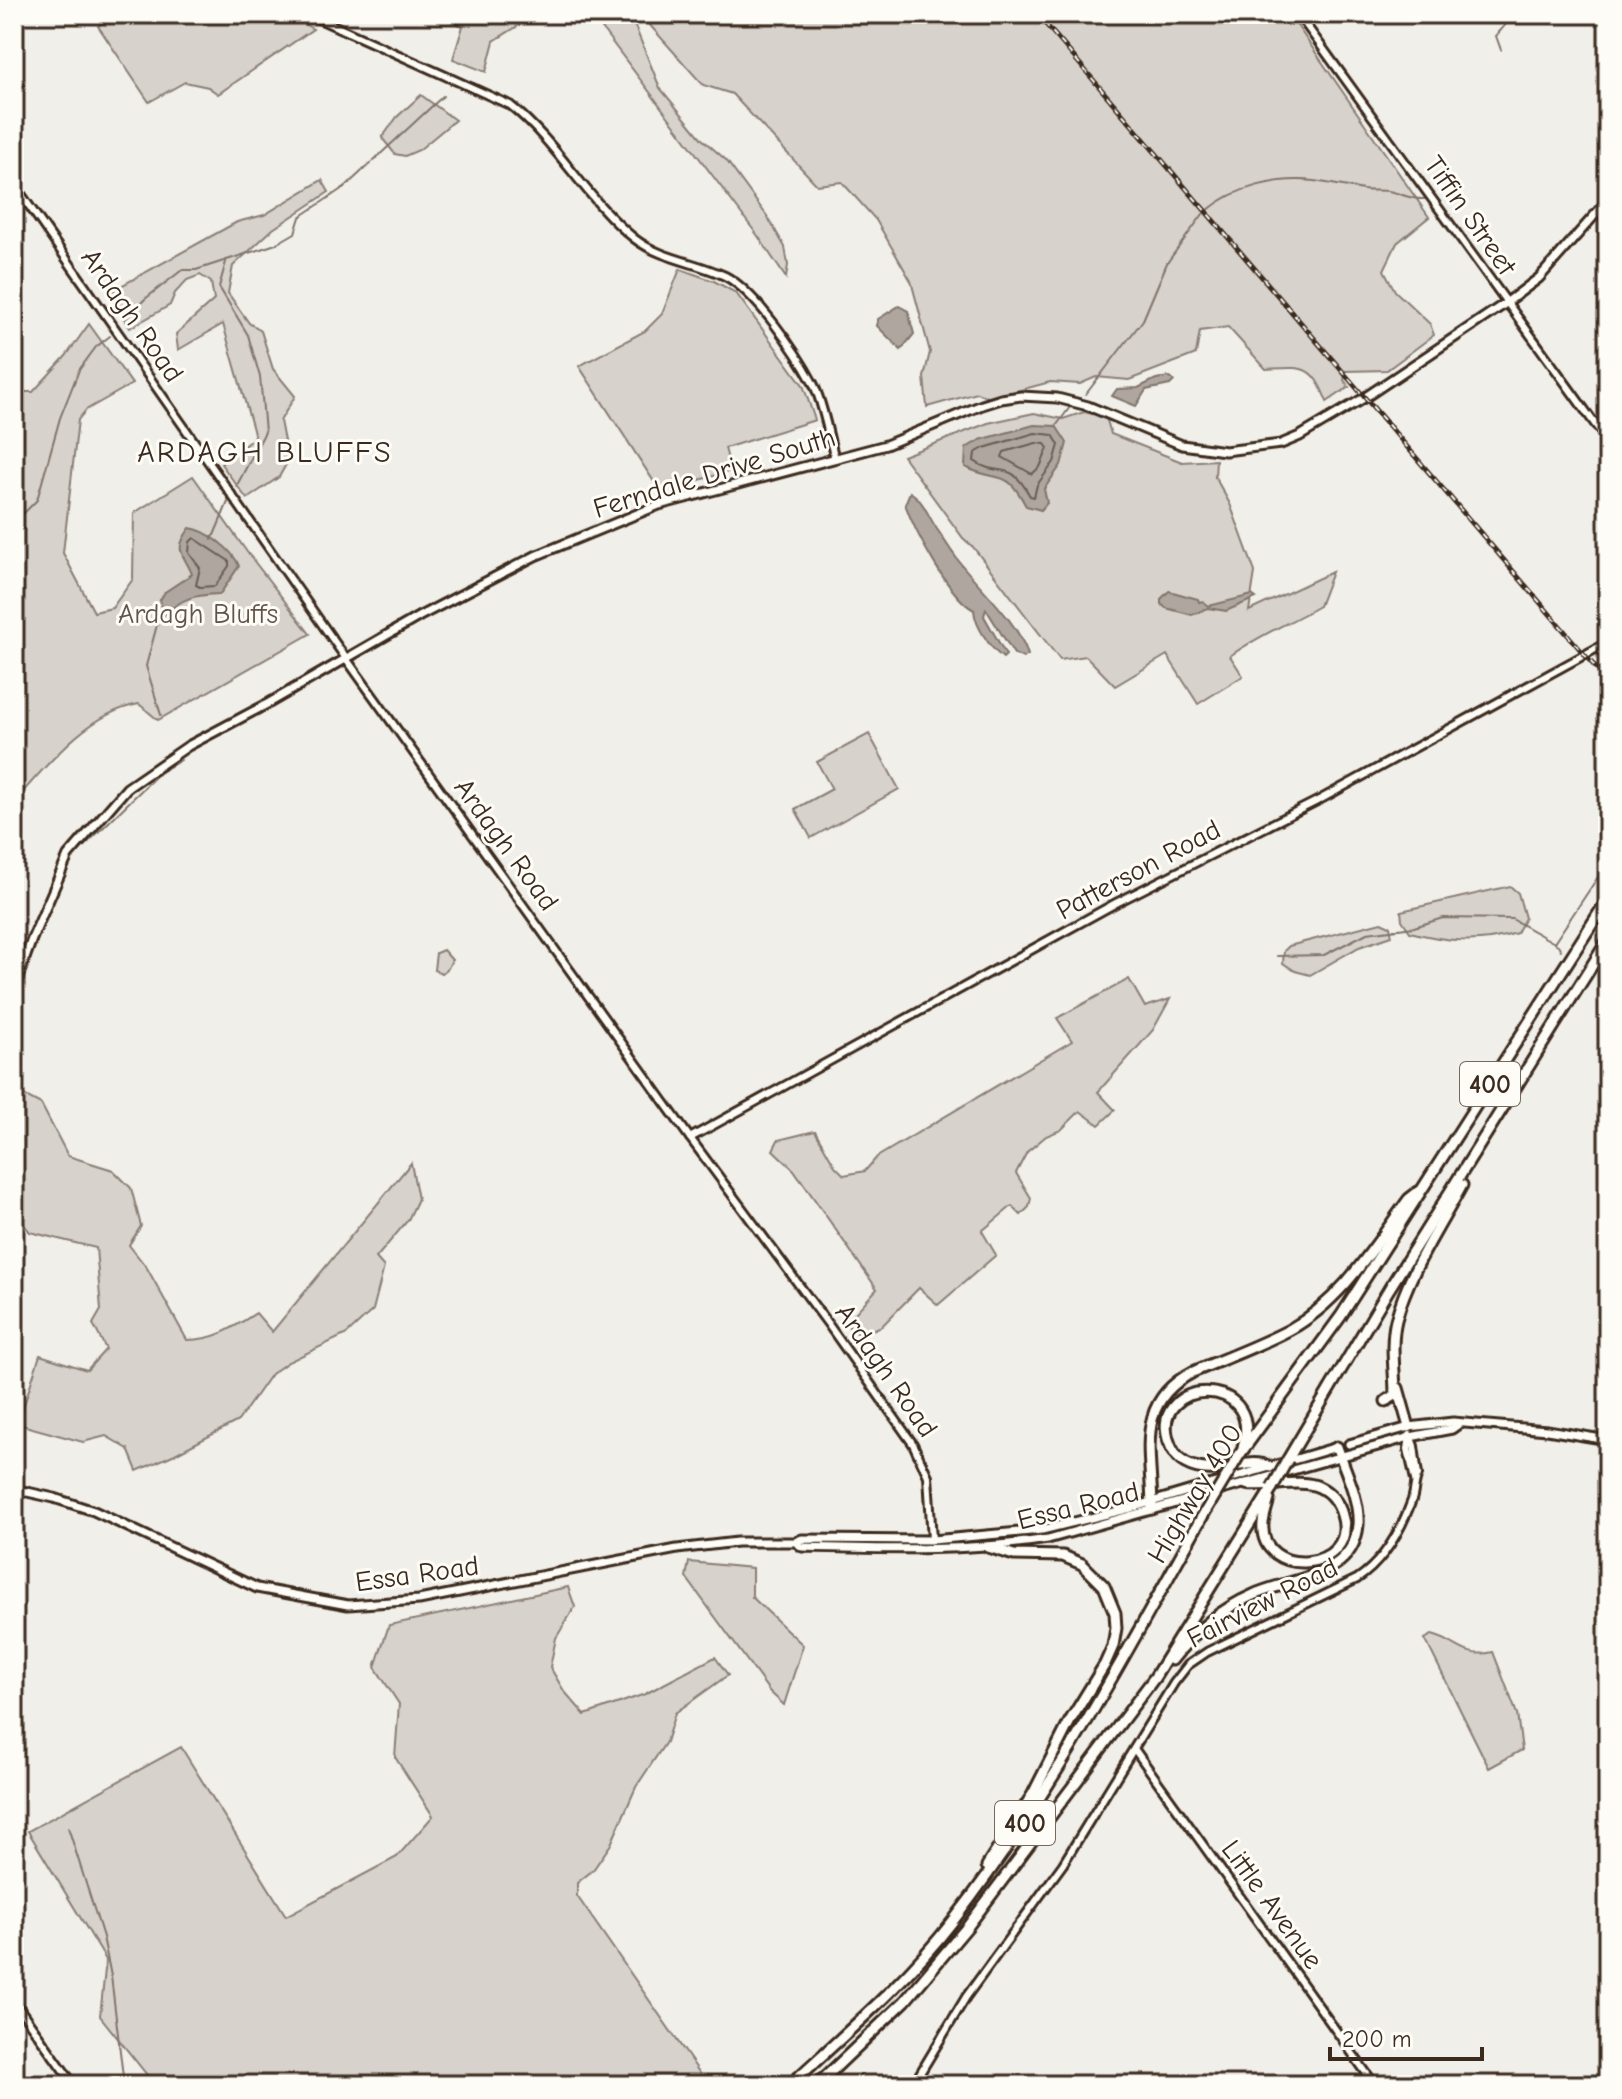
<svg xmlns="http://www.w3.org/2000/svg" width="1622" height="2099" font-family="'Comic Neue',sans-serif">
<rect width="100%" height="100%" fill="#f1efea"/>
<filter id="ink" filterUnits="userSpaceOnUse"><feTurbulence type="fractalNoise" baseFrequency=".0125" numOctaves="2"/><feDisplacementMap in="SourceGraphic" scale="16" xChannelSelector="R" yChannelSelector="G"/><feConvolveMatrix kernelMatrix="1 2 1 2 8 2 1 2 1" color-interpolation-filters="sRGB"/></filter>
<g filter="url(#ink)">
<!-- green -->
<g fill="#d7d2cc" stroke="#897e75" stroke-width="2">
<polygon points="115,14 286,14 313,29 218,94 208,87 185,82 149,102 98,26"/>
<polygon points="434,14 537,14 494,41 486,72 453,59 463,26"/>
<polygon points="591,14 630,14 660,88 702,139 726,160 767,216 785,247 788,265 786,278 758,236"/>
<path d="M635 14H1289L1429 217 1397 243 1384 270 1395 291 1430 324 1434 335 1387 370 1346 371 1344 380 1349 387 1327 402C1312 364 1305 367 1266 369L1228 327 1200 331 1196 354 1129 380 1096 377 1080 384 1050 382 990 398 977 393 927 407 924 377 930 352 911 281 876 220 842 182 817 185 732 94 703 85 648 23Z"/>
<polygon points="421,95 455,120 419,150 405,156 395,154 382,138 397,117"/>
<polygon points="322,180 329,192 273,229 233,266 228,293 249,323 261,331 273,369 295,396 280,421 288,461 279,477 247,499 221,464 255,437 223,324 178,350 176,334 214,300 211,282 200,275 187,280 175,293 170,305 130,328 108,293 237,222 264,215"/>
<polygon points="680,269 714,281 736,293 803,385 815,420 725,448 731,471 660,491 579,366 645,331 662,314"/>
<path d="M89 324 132 384 86 410 78 420 63 553 94 612 112 608 133 579 134 513 193 476 247 552 310 634 158 720 139 704C87 713 47 765 14 802V396L17 392H33L66 356Z"/>
<path d="M1084 412 1106 417 1111 434 1182 462 1216 460 1215 477 1230 504 1255 572 1249 611 1332 572 1319 606C1288 624 1259 635 1230 656L1243 676 1198 704 1167 655 1115 686 1086 656 1060 660 973 547 963 538 903 456 988 423 1034 413 1063 419Z"/>
<polygon points="869,734 899,789 811,838 795,809 832,789 817,762"/>
<path d="M1510 886 1518 893 1525 918 1517 933C1480 944 1447 942 1410 932L1402 920 1401 911Z"/>
<polygon points="1381,922 1390,926 1392,936 1359,947 1310,975 1295,971 1283,963 1284,951 1289,946"/>
<polygon points="443,950 452,960 448,968 442,973 434,970 436,953"/>
<polygon points="1129,979 1145,1007 1170,999 1153,1030 1098,1092 1115,1110 1099,1125 1080,1111 1061,1130 1046,1136 1027,1152 1016,1173 1031,1198 1029,1207 1021,1215 1012,1206 982,1231 996,1255 938,1305 919,1288 882,1326 860,1335 845,1324 877,1289 794,1170 773,1150 778,1140 815,1131 835,1166 844,1175 865,1171 877,1157 1072,1041 1057,1018"/>
<path d="M14 1090 41 1104 68 1156 113 1170 131 1188 141 1226 129 1245 147 1268 187 1340C215 1340 233 1328 256 1313L272 1332 411 1163 418 1199 408 1220 376 1258 384 1267 373 1310 347 1334 288 1362 271 1374 238 1421 175 1454 137 1471 128 1449 106 1436 83 1442 14 1423 21 1414 40 1355 87 1370 106 1349 93 1324 101 1310 96 1248 30 1232 14 1213Z"/>
<polygon points="689,1562 752,1568 752,1597 803,1645 784,1705 770,1692 686,1577"/>
<polygon points="568,1587 575,1607 556,1638 550,1667 564,1691 585,1715 645,1694 715,1657 728,1675 675,1713 666,1742 636,1787 611,1844 593,1870 577,1883 577,1896 708,2085 155,2085 100,2016 106,1960 28,1831 181,1747 286,1916 397,1857 433,1816 395,1757 399,1704 375,1667 389,1625"/>
<path d="M1432 1635C1457 1641 1464 1659 1493 1652L1517 1714 1522 1750 1489 1768 1425 1639Z"/>
</g>
<!-- water -->
<g fill="#aea69f" stroke="#80746b" stroke-width="2">
<polygon points="899,306 908,311 914,334 901,350 877,326 878,319"/>
<polygon points="1169,377 1174,381 1170,385 1146,390 1136,406 1112,396 1117,389 1138,388 1156,379"/>
<path d="M1034 425 1056 426 1067 443 1061 465 1044 489 1047 503 1041 510 1026 506C1005 466 1000 484 965 467L966 448 980 440Z"/>
<path d="M910 492C924 500 929 519 939 532 946 543 953 554 961 564 982 590 1019 623 1028 655L1023 658 1014 654 986 609 984 616 1006 655 1003 658C990 648 975 626 974 610 949 597 915 532 905 504Z"/>
<path d="M190 528C207 530 233 550 239 566L220 594C194 595 184 597 164 615L160 600 165 592 192 574C184 553 172 552 190 528Z"/>
<polygon points="1169,591 1198,599 1199,602 1203,601 1209,606 1252,595 1256,598 1226,611 1208,608 1192,615 1166,608 1161,604 1161,599"/>
</g>
<g fill="none" stroke-linecap="round" stroke-linejoin="round">
<!-- shore -->
<g stroke="#695c52" stroke-width="2">
<path d="M1035 433 1053 435 1059 445 1054 462 1037 485 1034 497 1030 496C1008 456 1001 480 974 461L975 453 984 448Z"/>
<polygon points="1036,443 1045,444 1048,448 1040,467 1032,474 1002,457 1004,452"/>
<polygon points="194,538 229,561 229,566 215,586 200,587 196,585 200,568 189,553 190,542"/>
</g>
<!-- stream -->
<g stroke="#80746b" stroke-width="2">
<polyline points="1501,50 1496,36 1514,14"/>
<path d="M1208 210C1235 187 1278 177 1314 181 1330 183 1347 187 1363 190 1371 191 1380 190 1388 191 1401 193 1411 200 1424 199"/>
<polyline points="226,262 219,287 248,335 260,377 262,398 265,432 236,487"/>
<polyline points="126,318 145,299 182,270 196,270 276,244 295,233 300,217 346,186 443,96"/>
<polyline points="1086,394 1143,320 1167,263 1203,214"/>
<polyline points="1056,426 1070,407"/>
<polyline points="14,523 37,500 60,418 79,370 96,347 110,336"/>
<polyline points="212,540 228,502"/>
<polyline points="161,610 146,666 161,715"/>
<polyline points="70,860 159,773 181,760"/>
<polyline points="1554,943 1608,862"/>
<polyline points="1277,956 1324,955 1367,933 1414,927 1443,918 1512,919 1558,945 1561,950"/>
<polyline points="68,1827 103,1937 111,1976 124,2085"/>
</g>
<!-- tertiary casing -->
<g stroke="#3b2a1e" stroke-width="12">
<g id="tertiary">
<path d="M308 14 510 105C558 143 587 201 635 239 661 259 696 262 725 276 755 291 797 353 813 383 824 405 828 435 835 459"/>
<polyline points="1298,14 1608,442"/>
<polyline points="14,184 345,657 690,1138 828,1324 913,1444 928,1476 932,1540"/>
<polyline points="690,1138 1116,903 1321,799 1608,642"/>
<polyline points="1410,1437 1408,1449 1415,1480"/>
<polyline points="1135,1750 1375,2085"/>
<polyline points="14,2001 74,2085"/>
<path d="M913 2085 966 1997 1063 1864 1174 1683 1188 1665 1207 1652 1357 1579C1384 1561 1401 1530 1412 1500 1415 1491 1414 1483 1418 1475L1414 1446 1410 1435"/>
</g>
</g>
<!-- secondary casing -->
<g stroke="#3b2a1e" stroke-width="13">
<polyline id="secondary" points="14,989 32,939 68,856 127,788 188,746 269,703 420,616 535,556 659,505 886,445 982,405 1001,399 1021,396 1057,398 1088,406 1182,445 1225,451 1281,444 1300,436 1364,398 1506,303 1539,278 1608,200"/>
</g>
<!-- primary casing -->
<g stroke="#3b2a1e" stroke-width="13">
<g id="primary">
<polyline points="1349,1444 1409,1427 1453,1422 1547,1430 1608,1440"/>
<polyline points="14,1489 54,1498 94,1511 257,1588 348,1605 419,1600 677,1549 737,1542 796,1542 802,1539 932,1540 1042,1530 1131,1508 1337,1447"/>
<path d="M796 1542 802 1547C885 1549 966 1552 1048 1539L1410 1437 1452 1429 1459 1424"/>
</g>
</g>
<!-- motorway casing -->
<g stroke="#3b2a1e" stroke-width="15">
<g id="motorway">
<polyline points="1398,1388 1409,1427"/>
<path d="M1386 1401 1395 1395C1395 1371 1390 1345 1396 1320 1408 1273 1439 1228 1462 1185"/>
<path d="M1243 1447C1264 1373 1151 1378 1168 1439 1171 1449 1176 1458 1185 1463 1215 1480 1245 1455 1270 1467"/>
<polyline points="1240,1454 1341,1316 1608,899"/>
<polyline points="1288,1459 1389,1289 1608,940"/>
<path d="M1246 1484C1268 1488 1301 1478 1319 1487 1330 1492 1339 1503 1342 1515 1360 1572 1258 1580 1263 1523 1264 1515 1267 1506 1269 1499"/>
<path d="M1152 1509C1152 1453 1133 1403 1193 1372 1225 1358 1259 1346 1289 1330 1342 1301 1375 1245 1409 1199L1418 1192"/>
<path d="M1172 1660C1193 1633 1221 1609 1253 1595 1292 1577 1353 1579 1358 1525 1360 1500 1345 1470 1337 1447"/>
<polyline points="987,1866 1033,1794 1070,1721 1105,1664 1113,1646 1116,1628 1115,1613 1104,1586 1082,1564 1063,1556 1014,1555 988,1547"/>
<path d="M790 2085C846 2033 906 1982 953 1921 1051 1795 1125 1655 1202 1517"/>
<polyline points="817,2085 905,2001 968,1926 1155,1677 1272,1488"/>
</g>
</g>
<!-- tertiary -->
<use href="#tertiary" stroke="#fdfcf7" stroke-width="6"/>
<!-- secondary -->
<use href="#secondary" stroke="#fdfcf7" stroke-width="7"/>
<!-- primary -->
<use href="#primary" stroke="#fdfcf7" stroke-width="7"/>
<!-- motorway -->
<use href="#motorway" stroke="#fdfcf7" stroke-width="9"/>
<!-- rail casing -->
<g stroke="#3b2a1e" stroke-width="5">
<polyline id="rail" points="1037,14 1608,682"/>
</g>
<!-- rail -->
<use href="#rail" stroke="#fdfcf7" stroke-width="2" stroke-dasharray="6" stroke-linecap="butt"/>
<!-- motorway-bridge casing -->
<g stroke="#3b2a1e" stroke-width="15" stroke-linecap="butt">
<g id="motorway-bridge">
<polyline points="1272,1488 1288,1459"/>
<polyline points="1202,1517 1240,1454"/>
</g>
</g>
<!-- motorway-bridge -->
<use href="#motorway-bridge" stroke="#fdfcf7" stroke-width="9"/>
</g>
</g>
<g text-anchor="middle" stroke-width="6" stroke-linejoin="round" paint-order="stroke">
<!-- shield labels -->
<g fill="#fdfcf7" stroke="#75695f" stroke-width="2">
<rect x="1460" y="1062" width="60" height="44" rx="6"/>
<rect x="995" y="1801" width="60" height="44" rx="6"/>
</g>
<g font-size="26" font-weight="bold" fill="#3b2a1e">
<text x="1490" y="1093">400</text>
<text x="1025" y="1832">400</text>
</g>
<!-- street labels -->
<g font-size="28" fill="#3b2a1e" stroke="#fdfcf7">
<text transform="translate(1471 215) rotate(55)" y="10">Tiffin Street</text>
<text transform="translate(133 315) rotate(55)" y="10">Ardagh Road</text>
<text transform="translate(714 472) rotate(-17)" y="10">Ferndale Drive South</text>
<text transform="translate(507 844) rotate(54)" y="10">Ardagh Road</text>
<text transform="translate(1138 869) rotate(-28)" y="10">Patterson Road</text>
<text transform="translate(887 1370) rotate(55)" y="10">Ardagh Road</text>
<text transform="translate(1194 1493) rotate(-59)" y="10">Highway 400</text>
<text transform="translate(1078 1505) rotate(-14)" y="10">Essa Road</text>
<text transform="translate(417 1573) rotate(-8)" y="10">Essa Road</text>
<text transform="translate(1262 1602) rotate(-27)" y="10">Fairview Road</text>
<text transform="translate(1273 1904) rotate(54)" y="10">Little Avenue</text>
</g>
<!-- park labels -->
<g font-size="28" fill="#62544a" stroke="#fdfcf7">
<text x="198" y="623">Ardagh Bluffs</text>
</g>
<!-- neighbourhood labels -->
<g font-size="30" letter-spacing="2" fill="#3b2a1e" stroke="#fdfcf7">
<text x="265" y="462">ARDAGH BLUFFS</text>
</g>
</g>
<!-- margin -->
<rect width="1622" height="2099" fill="none" stroke="#fdfcf7" stroke-width="48"/>
<rect x="24" y="24" width="1574" height="2051" fill="none" stroke="#3b2a1e" stroke-width="3" filter="url(#ink)"/>
<!-- scale -->
<path d="M1330 2047v12h152v-12" fill="none" stroke="#3b2a1e" stroke-width="4"/>
<text x="1342" y="2047" font-size="24" fill="#3b2a1e" stroke="#fdfcf7" stroke-width="6" paint-order="stroke">200 m</text>
</svg>
